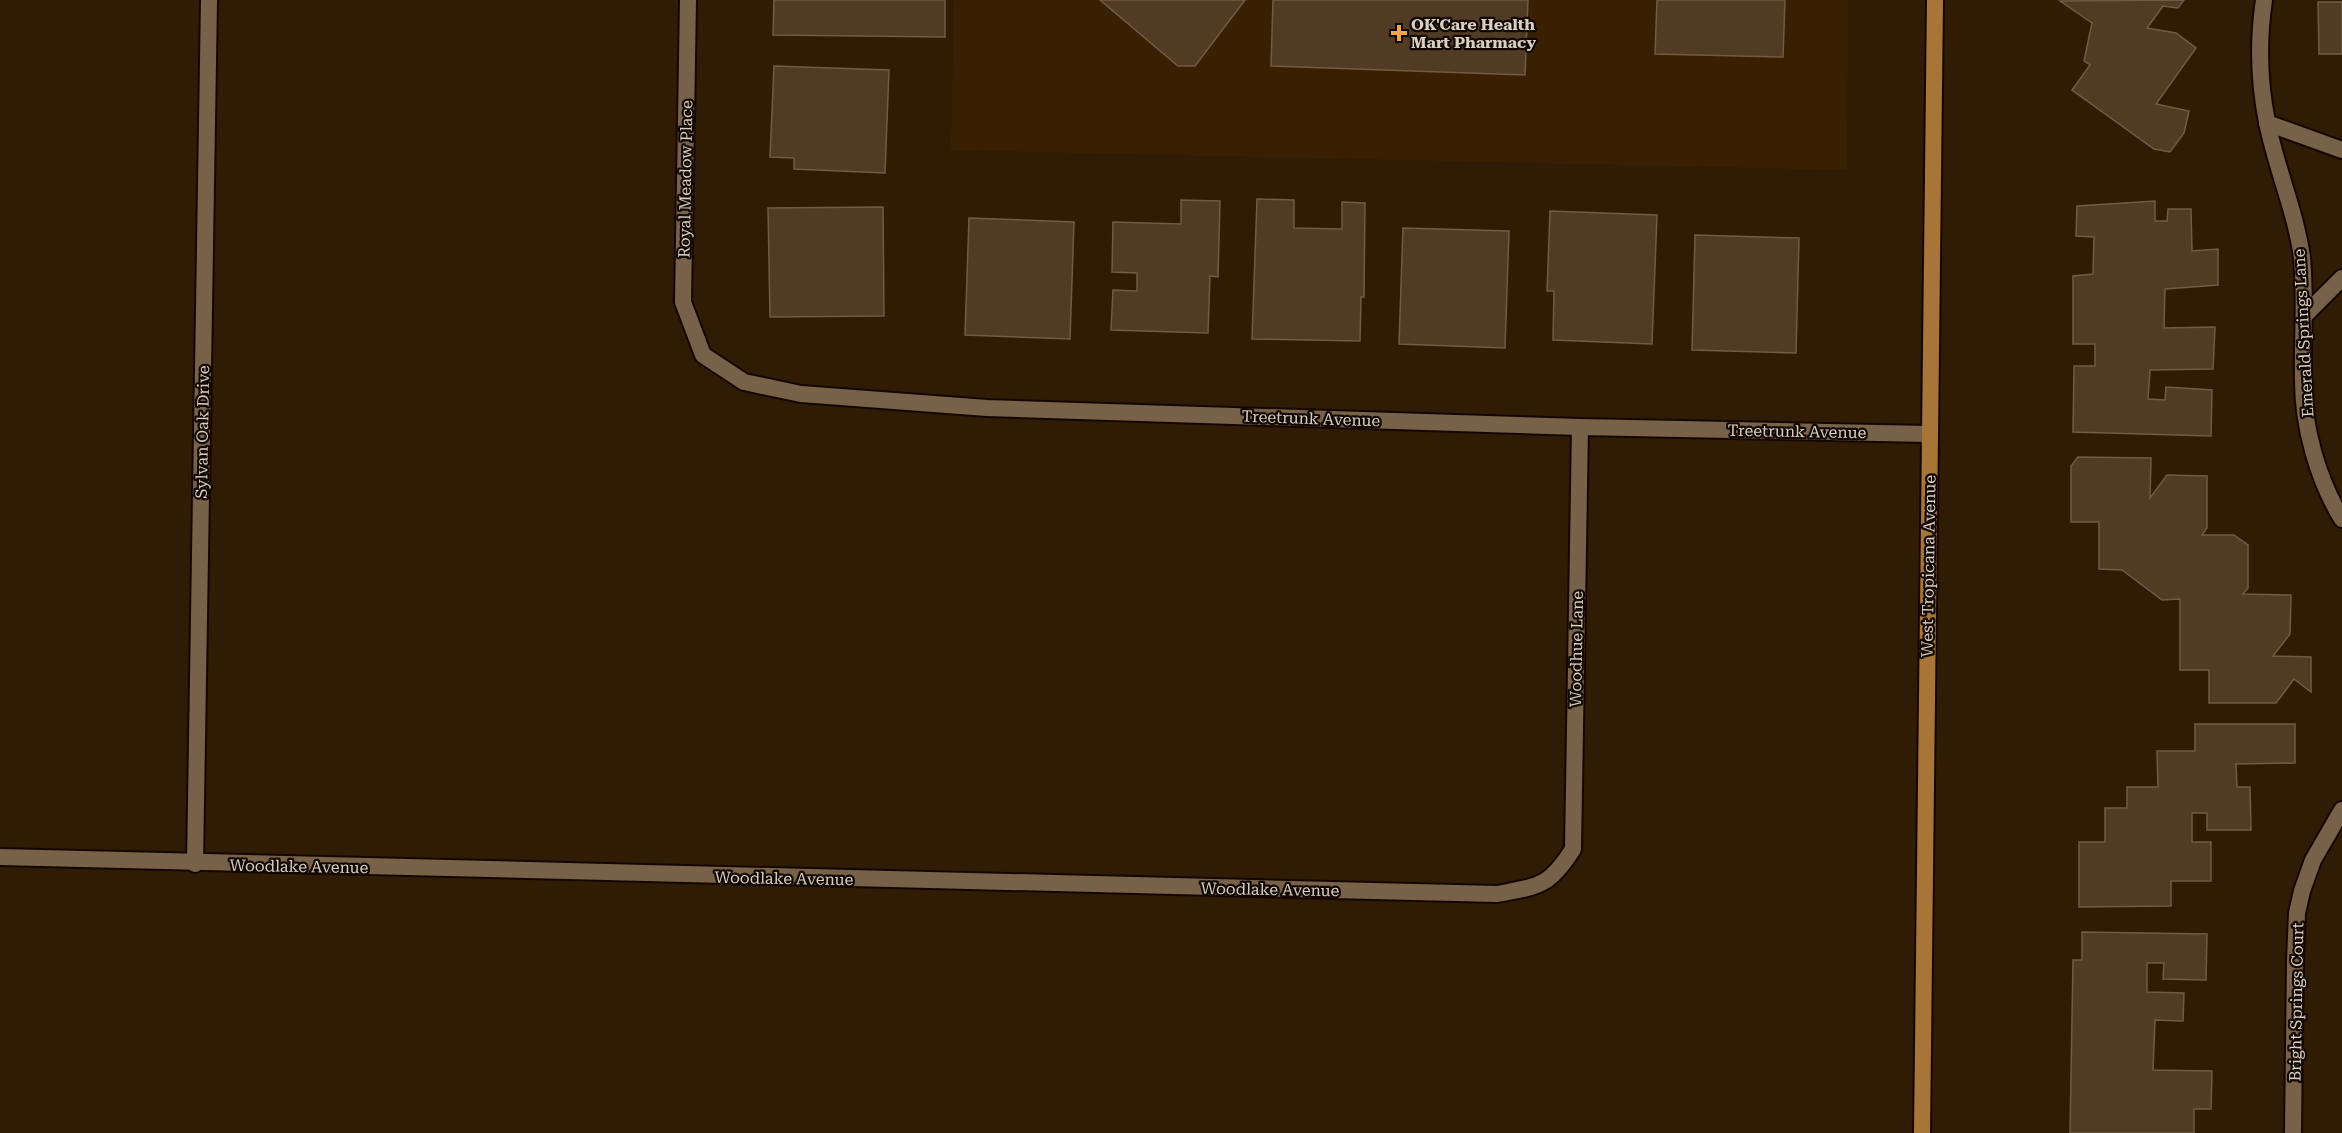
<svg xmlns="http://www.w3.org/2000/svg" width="2342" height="1133" font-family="'Roboto Serif',serif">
<rect width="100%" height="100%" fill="#301c05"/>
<!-- built -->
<polygon fill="#392003" points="954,0 1848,0 1847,170 951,150"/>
<!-- building -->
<g fill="#513b25" stroke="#725b43" stroke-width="1.5">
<polygon points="774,0 945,0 945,37 773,35"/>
<polygon points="1100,0 1245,0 1195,66 1178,66"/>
<polygon points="1273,0 1528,0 1525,75 1271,66"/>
<polygon points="1657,0 1785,0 1783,57 1655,54"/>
<polygon points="2184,0 2178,8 2163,6 2147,28 2176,33 2196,48 2156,104 2189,111 2184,133 2170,152 2154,149 2072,90 2090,65 2084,61 2092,23 2060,1"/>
<polygon points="2318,2 2342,2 2342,54 2319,54"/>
<polygon points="774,66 889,70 885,173 794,169 794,158 770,157"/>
<polygon points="1257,199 1294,200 1294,228 1342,229 1342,202 1365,203 1364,297 1361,297 1360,341 1252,339"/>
<polygon points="1181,200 1220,201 1218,277 1210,276 1208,333 1111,330 1113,290 1137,291 1137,273 1112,272 1113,222 1181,224"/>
<polygon points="2155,201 2155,221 2167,221 2168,209 2191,209 2192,251 2218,249 2218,285 2165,289 2164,328 2215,327 2213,369 2150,370 2148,399 2165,400 2166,387 2212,390 2211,436 2073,432 2074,366 2095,366 2095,344 2073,344 2073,276 2093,274 2094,237 2076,236 2077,206"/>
<polygon points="883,207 884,316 770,317 768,208"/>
<polygon points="1550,211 1657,215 1652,344 1553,340 1554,291 1547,291"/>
<polygon points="969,218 1074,222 1070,339 965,335"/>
<polygon points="1403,228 1509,231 1505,348 1399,344"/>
<polygon points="1695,235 1799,238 1796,353 1692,350"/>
<polygon points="2078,457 2151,458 2150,498 2167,475 2207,476 2207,528 2202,535 2234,535 2248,545 2248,588 2243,594 2291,595 2290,634 2273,656 2311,657 2311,692 2294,679 2276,703 2209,703 2209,670 2180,670 2180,599 2162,600 2122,570 2099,569 2099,522 2071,522 2071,466"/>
<polygon points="2195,724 2295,724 2295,763 2236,764 2237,787 2250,787 2251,830 2207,830 2207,813 2192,813 2192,842 2211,842 2211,881 2171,881 2171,906 2079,907 2079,842 2105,842 2105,808 2127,808 2127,787 2158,787 2157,751 2195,751"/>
<polygon points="2082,932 2207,934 2206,980 2163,979 2164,963 2147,963 2147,992 2184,993 2183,1021 2155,1020 2153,1070 2212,1071 2211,1109 2194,1109 2194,1133 2070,1133 2073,960 2082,960"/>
</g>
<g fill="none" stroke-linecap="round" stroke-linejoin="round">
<!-- service casing -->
<g stroke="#170600" stroke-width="20">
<g id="service">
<polyline points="2267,123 2342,150"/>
<polyline points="2304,316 2342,278"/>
</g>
</g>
<!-- minor casing -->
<g stroke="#170600" stroke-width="20">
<g id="minor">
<polyline points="688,0 683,302 703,355 744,382 801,394 987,408 1580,427 1929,434"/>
<path d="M2264 0C2258 40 2259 82 2267 122 2276 168 2296 212 2302 258 2306 299 2302 340 2303 381 2303 427 2318 480 2342 519"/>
<path d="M0 857 1497 894C1539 886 1549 887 1573 849L1580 427"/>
<polyline points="195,864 209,0"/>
<polyline points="2293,1133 2295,960 2297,913 2302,891 2313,860 2342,810"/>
</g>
</g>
<!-- primary casing -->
<g stroke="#170600" stroke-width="20">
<polyline id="primary" points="1922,1133 1935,0"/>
</g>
<!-- service -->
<use href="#service" stroke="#786149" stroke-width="16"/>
<!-- minor -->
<use href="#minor" stroke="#786149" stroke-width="16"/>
<!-- primary -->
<use href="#primary" stroke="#a87539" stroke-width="16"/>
</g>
<!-- markers -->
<path fill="#f4a345" stroke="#110802" stroke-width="2" d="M1396 24h6v6h6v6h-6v6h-6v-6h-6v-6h6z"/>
<g text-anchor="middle" stroke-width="4.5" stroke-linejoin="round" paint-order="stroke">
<!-- poi labels -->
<g font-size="16" font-weight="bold" fill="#dccfc2" stroke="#110802" text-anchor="start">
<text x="1411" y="30">OK'Care Health<tspan x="1411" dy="18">Mart Pharmacy</tspan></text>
</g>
<!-- street labels -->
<g font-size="16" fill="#dccfc2" stroke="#110802">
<text transform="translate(685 179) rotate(-89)" y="6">Royal Meadow Place</text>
<text transform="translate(2303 333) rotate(-93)" y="6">Emerald Springs Lane</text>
<text transform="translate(1311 418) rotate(2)" y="6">Treetrunk Avenue</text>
<text transform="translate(1797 431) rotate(1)" y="6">Treetrunk Avenue</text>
<text transform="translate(202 432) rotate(-89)" y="6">Sylvan Oak Drive</text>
<text transform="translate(1928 566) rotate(-89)" y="6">West Tropicana Avenue</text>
<text transform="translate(1576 649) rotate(-89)" y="6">Woodhue Lane</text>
<text transform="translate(299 866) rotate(1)" y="6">Woodlake Avenue</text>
<text transform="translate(784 878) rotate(1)" y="6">Woodlake Avenue</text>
<text transform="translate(1270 889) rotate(1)" y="6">Woodlake Avenue</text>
<text transform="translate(2296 1002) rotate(-89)" y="6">Bright Springs Court</text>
</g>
</g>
</svg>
